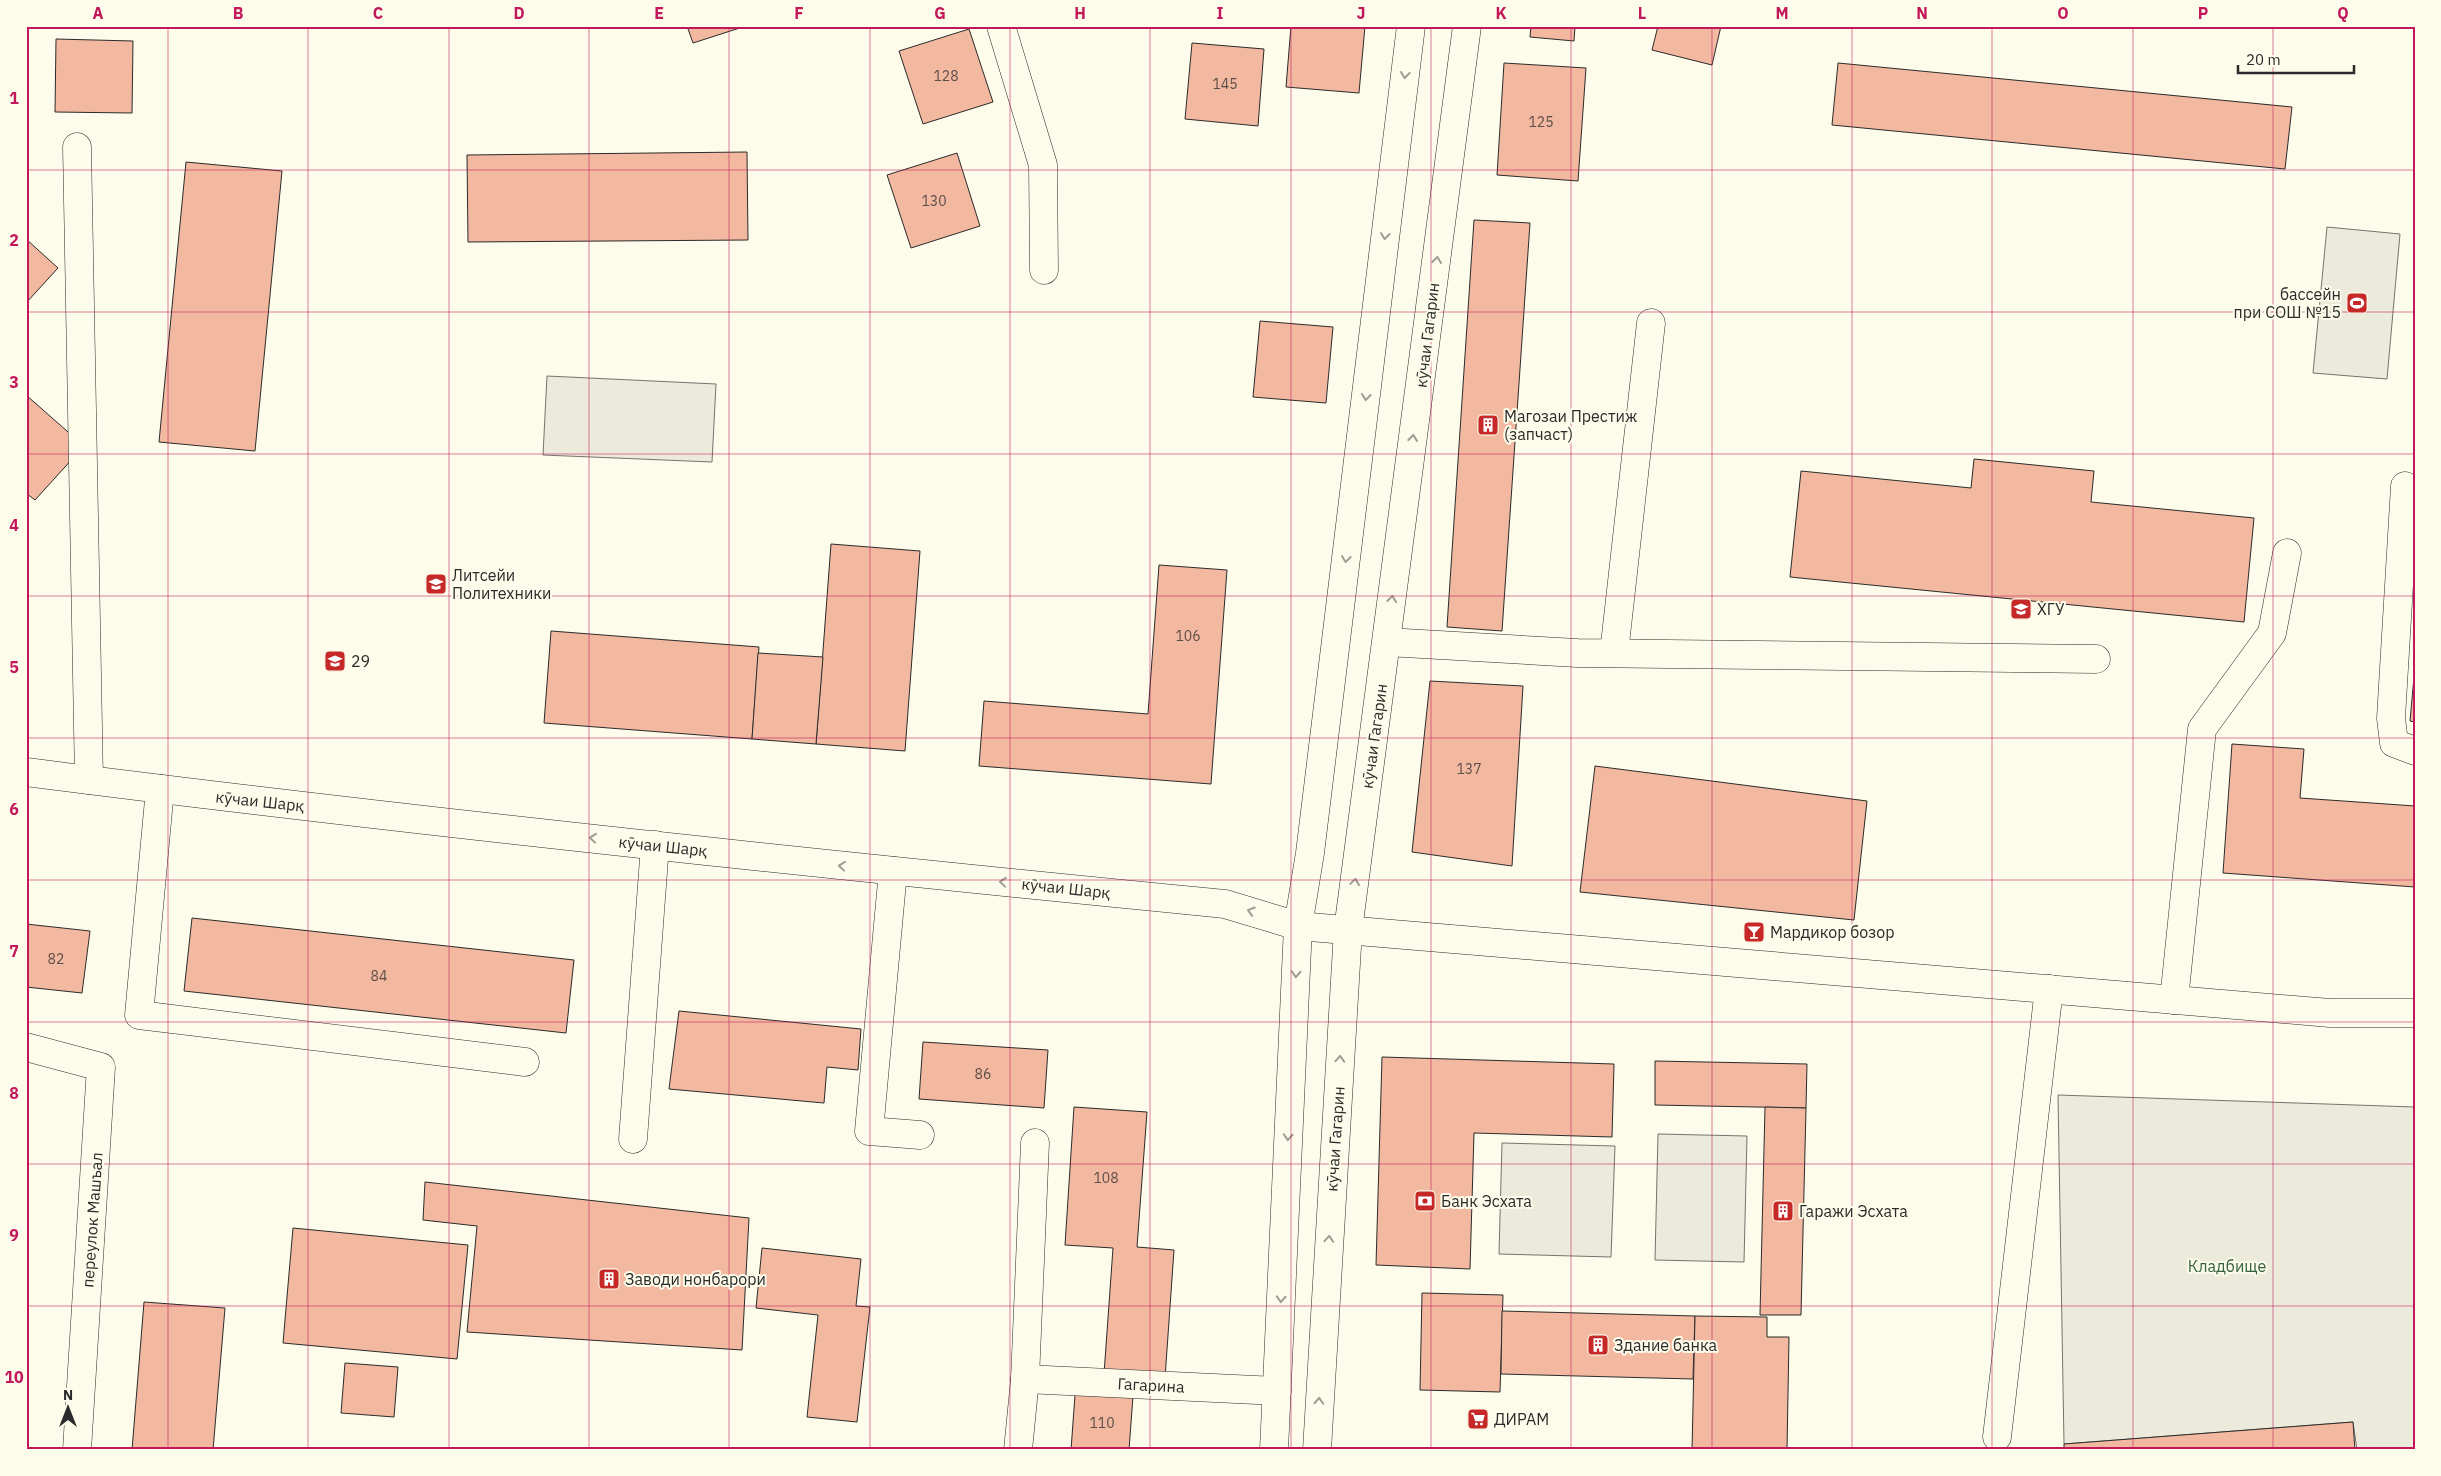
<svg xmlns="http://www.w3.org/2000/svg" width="2441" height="1476" font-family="'IBM Plex Sans',sans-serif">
<rect width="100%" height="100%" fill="#fdfbea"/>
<!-- green -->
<g fill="#ecebdb" stroke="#74746e">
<polygon points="2327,227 2400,234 2387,379 2313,373"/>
<polygon points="547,376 716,384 712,462 543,455"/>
<polygon points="2058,1095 2415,1107 2415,1450 2357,1450 2353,1422 2064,1444"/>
<polygon points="1658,1134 1747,1136 1744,1262 1655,1260"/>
<polygon points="1502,1143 1615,1146 1611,1257 1499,1254"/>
</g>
<!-- building -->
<g fill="#f2b8a0" stroke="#2b2b2b">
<polygon points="687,26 746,26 693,43"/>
<polygon points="1291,26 1365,26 1359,93 1286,87"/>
<polygon points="1531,26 1575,26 1574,41 1530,37"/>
<polygon points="1658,26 1721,26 1712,65 1652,50"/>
<polygon points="969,29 993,102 923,124 899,51"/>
<polygon points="56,39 133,41 132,113 55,112"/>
<polygon points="1192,43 1264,49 1258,126 1185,119"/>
<polygon points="1504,63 1586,68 1578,181 1497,175"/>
<polygon points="1838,63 2292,107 2285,169 1832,125"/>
<polygon points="747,152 748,240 468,242 467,155"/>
<polygon points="957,153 980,226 911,248 887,175"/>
<polygon points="186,162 282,171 255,451 159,442"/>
<polygon points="1474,220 1530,223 1502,631 1447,627"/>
<polygon points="26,239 58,268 26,303"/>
<polygon points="1260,321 1333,327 1326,403 1253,397"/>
<polygon points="26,395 84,446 35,500 26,493"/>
<polygon points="1974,459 2094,471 2091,502 2254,518 2244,622 1790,577 1801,471 1971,488"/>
<polygon points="831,544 920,551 905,751 816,744"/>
<polygon points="1159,565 1227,570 1211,784 979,766 984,701 1148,714"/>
<polygon points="551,631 759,647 752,739 544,723"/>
<polygon points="758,653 823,657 816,744 752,739"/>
<polygon points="2415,666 2415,722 2410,721"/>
<polygon points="1430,681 1523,686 1512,866 1412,852"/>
<polygon points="2232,744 2304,749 2300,798 2415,806 2415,887 2223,873"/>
<polygon points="1595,766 1867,801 1854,920 1580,892"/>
<polygon points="192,918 574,960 566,1033 184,991"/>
<polygon points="26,924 90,931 82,993 26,987"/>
<polygon points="679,1011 861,1029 858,1070 827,1067 824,1103 669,1089"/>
<polygon points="923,1042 1048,1050 1044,1108 919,1099"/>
<polygon points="1382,1057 1614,1064 1612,1137 1474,1133 1470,1269 1376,1265"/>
<polygon points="1655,1061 1807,1064 1806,1108 1655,1105"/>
<polygon points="1074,1107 1147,1112 1137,1247 1174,1250 1165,1378 1104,1374 1113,1248 1065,1245"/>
<polygon points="1765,1107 1806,1108 1801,1315 1760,1315"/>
<polygon points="425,1182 749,1218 742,1350 467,1332 477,1226 423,1220"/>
<polygon points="293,1228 468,1245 457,1359 283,1343"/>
<polygon points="762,1248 861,1259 856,1306 870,1307 857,1422 807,1417 818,1315 756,1308"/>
<polygon points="1422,1293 1503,1295 1500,1392 1420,1390"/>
<polygon points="144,1302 225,1308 213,1450 132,1450"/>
<polygon points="1502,1311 1695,1316 1693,1379 1501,1374"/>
<polygon points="1695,1316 1767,1317 1767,1337 1789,1337 1787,1450 1692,1450"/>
<polygon points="345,1363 398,1367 394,1417 341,1413"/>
<polygon points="1075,1395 1133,1396 1129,1450 1071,1450"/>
<polygon points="2353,1422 2355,1450 2064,1450 2064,1444"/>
</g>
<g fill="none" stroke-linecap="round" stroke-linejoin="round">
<!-- minor casing -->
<g stroke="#2b2b2b" stroke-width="29">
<g id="minor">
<polyline points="1001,26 1043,165 1044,270"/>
<polyline points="77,147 89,780"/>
<polyline points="2405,486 2391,718 2394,743 2415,751"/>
<polyline points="1387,642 1577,653 2096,659"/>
<polyline points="1614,653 1651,323"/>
<polyline points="160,789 139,1015 525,1062"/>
<polyline points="893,871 869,1131 920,1135"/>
<polyline points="2174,1000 2202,729 2272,633 2287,553"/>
<polyline points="26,1047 101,1067 77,1450"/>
<polyline points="633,1139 655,845"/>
<polyline points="1025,1379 1277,1391"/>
<polyline points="1997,1437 2049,989"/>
<polyline points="1018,1450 1025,1379 1035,1143"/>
</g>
</g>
<!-- major casing -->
<g stroke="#2b2b2b" stroke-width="29">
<path id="major" d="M26 772C425 823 825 865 1225 904L1298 926 2330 1013H2415"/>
</g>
<!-- highway casing -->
<g stroke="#2b2b2b" stroke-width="29">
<g id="highway">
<polyline points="1274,1450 1298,926 1310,853 1411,26"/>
<polyline points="1317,1450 1348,930 1467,26"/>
</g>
</g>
<!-- minor -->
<use href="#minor" stroke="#fdfbea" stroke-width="28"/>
<!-- major -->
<use href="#major" stroke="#fdfbea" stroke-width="28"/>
<!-- highway -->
<use href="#highway" stroke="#fdfbea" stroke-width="28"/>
</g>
<!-- one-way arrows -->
<defs><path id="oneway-chevron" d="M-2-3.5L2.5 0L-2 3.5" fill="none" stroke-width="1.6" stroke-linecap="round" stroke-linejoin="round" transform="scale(1.25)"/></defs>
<g stroke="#9e9d94">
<use href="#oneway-chevron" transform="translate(1405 75) rotate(97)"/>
<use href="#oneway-chevron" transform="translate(1385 236) rotate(97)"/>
<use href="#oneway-chevron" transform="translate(1437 260) rotate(-83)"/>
<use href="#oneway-chevron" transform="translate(1366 397) rotate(97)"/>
<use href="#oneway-chevron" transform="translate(1413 438) rotate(-83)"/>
<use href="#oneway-chevron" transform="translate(1346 559) rotate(97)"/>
<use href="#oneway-chevron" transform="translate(1392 599) rotate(-83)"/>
<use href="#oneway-chevron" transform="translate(593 838) rotate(-174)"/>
<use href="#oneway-chevron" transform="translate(842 866) rotate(-174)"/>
<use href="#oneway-chevron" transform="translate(1003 882) rotate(-174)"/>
<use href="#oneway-chevron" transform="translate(1355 882) rotate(-82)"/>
<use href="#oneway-chevron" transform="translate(1251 911) rotate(-163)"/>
<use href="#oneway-chevron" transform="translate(1296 974) rotate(93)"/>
<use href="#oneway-chevron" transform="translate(1340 1059) rotate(-86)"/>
<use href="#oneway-chevron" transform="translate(1288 1137) rotate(93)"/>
<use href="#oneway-chevron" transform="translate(1329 1239) rotate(-86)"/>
<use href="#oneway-chevron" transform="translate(1281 1299) rotate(93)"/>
<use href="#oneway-chevron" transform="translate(1319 1401) rotate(-87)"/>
</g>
<!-- grid -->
<path fill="none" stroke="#c2185b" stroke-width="1" stroke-opacity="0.55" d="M168 26V1450M308 26V1450M449 26V1450M589 26V1450M729 26V1450M870 26V1450M1010 26V1450M1150 26V1450M1291 26V1450M1431 26V1450M1571 26V1450M1712 26V1450M1852 26V1450M1992 26V1450M2133 26V1450M2273 26V1450M26 170H2415M26 312H2415M26 454H2415M26 596H2415M26 738H2415M26 880H2415M26 1022H2415M26 1164H2415M26 1306H2415"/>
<!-- icons -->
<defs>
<g id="stadium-square" transform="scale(1.125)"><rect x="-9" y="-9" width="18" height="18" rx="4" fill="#c62828" stroke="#fdfbea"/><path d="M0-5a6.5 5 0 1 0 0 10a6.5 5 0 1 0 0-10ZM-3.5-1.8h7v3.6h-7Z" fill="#fff"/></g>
<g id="building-square" transform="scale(1.125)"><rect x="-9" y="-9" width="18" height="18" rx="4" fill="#c62828" stroke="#fdfbea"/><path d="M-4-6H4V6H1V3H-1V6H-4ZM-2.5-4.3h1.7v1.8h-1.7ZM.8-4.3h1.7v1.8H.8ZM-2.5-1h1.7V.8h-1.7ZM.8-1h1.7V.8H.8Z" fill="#fff"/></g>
<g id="university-square" transform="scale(1.125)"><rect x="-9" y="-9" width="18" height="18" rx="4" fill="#c62828" stroke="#fdfbea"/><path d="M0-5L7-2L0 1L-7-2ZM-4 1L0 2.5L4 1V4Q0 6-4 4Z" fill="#fff"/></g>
<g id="bar-square" transform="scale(1.125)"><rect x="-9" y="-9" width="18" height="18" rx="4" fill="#c62828" stroke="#fdfbea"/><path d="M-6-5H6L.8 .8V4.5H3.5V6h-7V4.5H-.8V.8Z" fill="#fff"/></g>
<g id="bank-square" transform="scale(1.125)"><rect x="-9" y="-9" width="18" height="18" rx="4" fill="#c62828" stroke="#fdfbea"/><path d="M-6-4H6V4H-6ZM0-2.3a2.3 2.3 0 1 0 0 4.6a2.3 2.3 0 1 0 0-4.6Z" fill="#fff"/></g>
<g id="supermarket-square" transform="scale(1.125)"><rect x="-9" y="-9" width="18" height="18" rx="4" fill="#c62828" stroke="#fdfbea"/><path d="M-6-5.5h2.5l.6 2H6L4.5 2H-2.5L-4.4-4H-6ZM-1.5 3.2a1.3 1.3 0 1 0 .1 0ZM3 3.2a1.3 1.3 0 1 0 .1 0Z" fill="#fff"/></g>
</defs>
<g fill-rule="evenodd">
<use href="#stadium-square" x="2357" y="303"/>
<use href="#building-square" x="1488" y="425"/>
<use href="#university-square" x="436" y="584"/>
<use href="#university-square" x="2021" y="609"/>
<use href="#university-square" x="335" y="661"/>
<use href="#bar-square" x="1754" y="932"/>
<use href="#bank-square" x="1425" y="1201"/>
<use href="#building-square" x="1783" y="1211"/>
<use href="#building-square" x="609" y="1279"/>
<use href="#building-square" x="1598" y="1345"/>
<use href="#supermarket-square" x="1478" y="1419"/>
</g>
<g text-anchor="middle" stroke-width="4" stroke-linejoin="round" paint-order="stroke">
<!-- number labels -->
<g font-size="14" fill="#5d4e48">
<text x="946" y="81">128</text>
<text x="1225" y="89">145</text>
<text x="1541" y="127">125</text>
<text x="934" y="206">130</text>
<text x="1188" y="641">106</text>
<text x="1469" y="774">137</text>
<text x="56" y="964">82</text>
<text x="379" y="981">84</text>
<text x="983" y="1079">86</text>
<text x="1106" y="1183">108</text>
<text x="1102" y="1428">110</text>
</g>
<!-- poi labels -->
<g font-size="16" fill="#2b2b2b" stroke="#fdfbea" text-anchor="start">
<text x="2341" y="300" text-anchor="end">бассейн<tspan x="2341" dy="18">при СОШ №15</tspan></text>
<text x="1504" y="422">Магозаи Престиж<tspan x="1504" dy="18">(запчаст)</tspan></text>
<text x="452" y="581">Литсейи<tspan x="452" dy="18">Политехники</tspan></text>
<text x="2037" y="615">ХГУ</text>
<text x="351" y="667">29</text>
<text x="1770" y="938">Мардикор бозор</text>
<text x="1441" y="1207">Банк Эсхата</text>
<text x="1799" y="1217">Гаражи Эсхата</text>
<text x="625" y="1285">Заводи нонбарори</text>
<text x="1614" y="1351">Здание банка</text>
<text x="1494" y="1425">ДИРАМ</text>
</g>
<!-- street labels -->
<g font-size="16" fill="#2b2b2b" stroke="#fdfbea">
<text transform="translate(1427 335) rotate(-83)" y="6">кӯчаи Гагарин</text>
<text transform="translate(1374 736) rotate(-82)" y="6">кӯчаи Гагарин</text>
<text transform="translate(260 801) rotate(6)" y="6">кӯчаи Шарқ</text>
<text transform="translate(663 846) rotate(6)" y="6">кӯчаи Шарқ</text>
<text transform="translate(1066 888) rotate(6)" y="6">кӯчаи Шарқ</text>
<text transform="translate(1335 1139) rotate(-86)" y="6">кӯчаи Гагарин</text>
<text transform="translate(92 1220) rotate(-86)" y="6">переулок Машъал</text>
<text transform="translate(1151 1385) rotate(3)" y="6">Гагарина</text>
</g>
<!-- park labels -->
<g font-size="16" fill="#34623c" stroke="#fdfbea">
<text x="2227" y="1272">Кладбище</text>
</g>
</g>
<!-- border -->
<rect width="2441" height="1476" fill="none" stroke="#fdfbea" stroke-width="55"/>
<!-- north arrow -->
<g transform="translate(68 1408)" stroke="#fdfbea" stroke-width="4" paint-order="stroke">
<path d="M0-4L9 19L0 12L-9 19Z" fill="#2b2b2b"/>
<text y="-8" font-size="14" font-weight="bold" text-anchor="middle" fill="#2b2b2b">N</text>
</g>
<!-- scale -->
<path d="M2238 65v8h116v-8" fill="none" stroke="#2b2b2b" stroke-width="2.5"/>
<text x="2246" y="65" font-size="15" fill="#2b2b2b" stroke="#fdfbea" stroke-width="4" paint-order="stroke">20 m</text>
<rect x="28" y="28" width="2386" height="1420" fill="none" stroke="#c2185b" stroke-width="2"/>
<g font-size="16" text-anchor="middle" font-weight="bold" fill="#c2185b">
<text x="98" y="19">A</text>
<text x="238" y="19">B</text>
<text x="378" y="19">C</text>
<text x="519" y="19">D</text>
<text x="659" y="19">E</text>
<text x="799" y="19">F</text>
<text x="940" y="19">G</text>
<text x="1080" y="19">H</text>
<text x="1220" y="19">I</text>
<text x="1361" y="19">J</text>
<text x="1501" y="19">K</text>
<text x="1642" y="19">L</text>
<text x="1782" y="19">M</text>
<text x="1922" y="19">N</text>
<text x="2063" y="19">O</text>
<text x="2203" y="19">P</text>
<text x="2343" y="19">Q</text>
<text x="14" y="104">1</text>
<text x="14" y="246">2</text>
<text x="14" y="388">3</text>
<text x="14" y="531">4</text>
<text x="14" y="673">5</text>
<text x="14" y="815">6</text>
<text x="14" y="957">7</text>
<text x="14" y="1099">8</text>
<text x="14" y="1241">9</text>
<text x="14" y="1383">10</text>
</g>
</svg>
